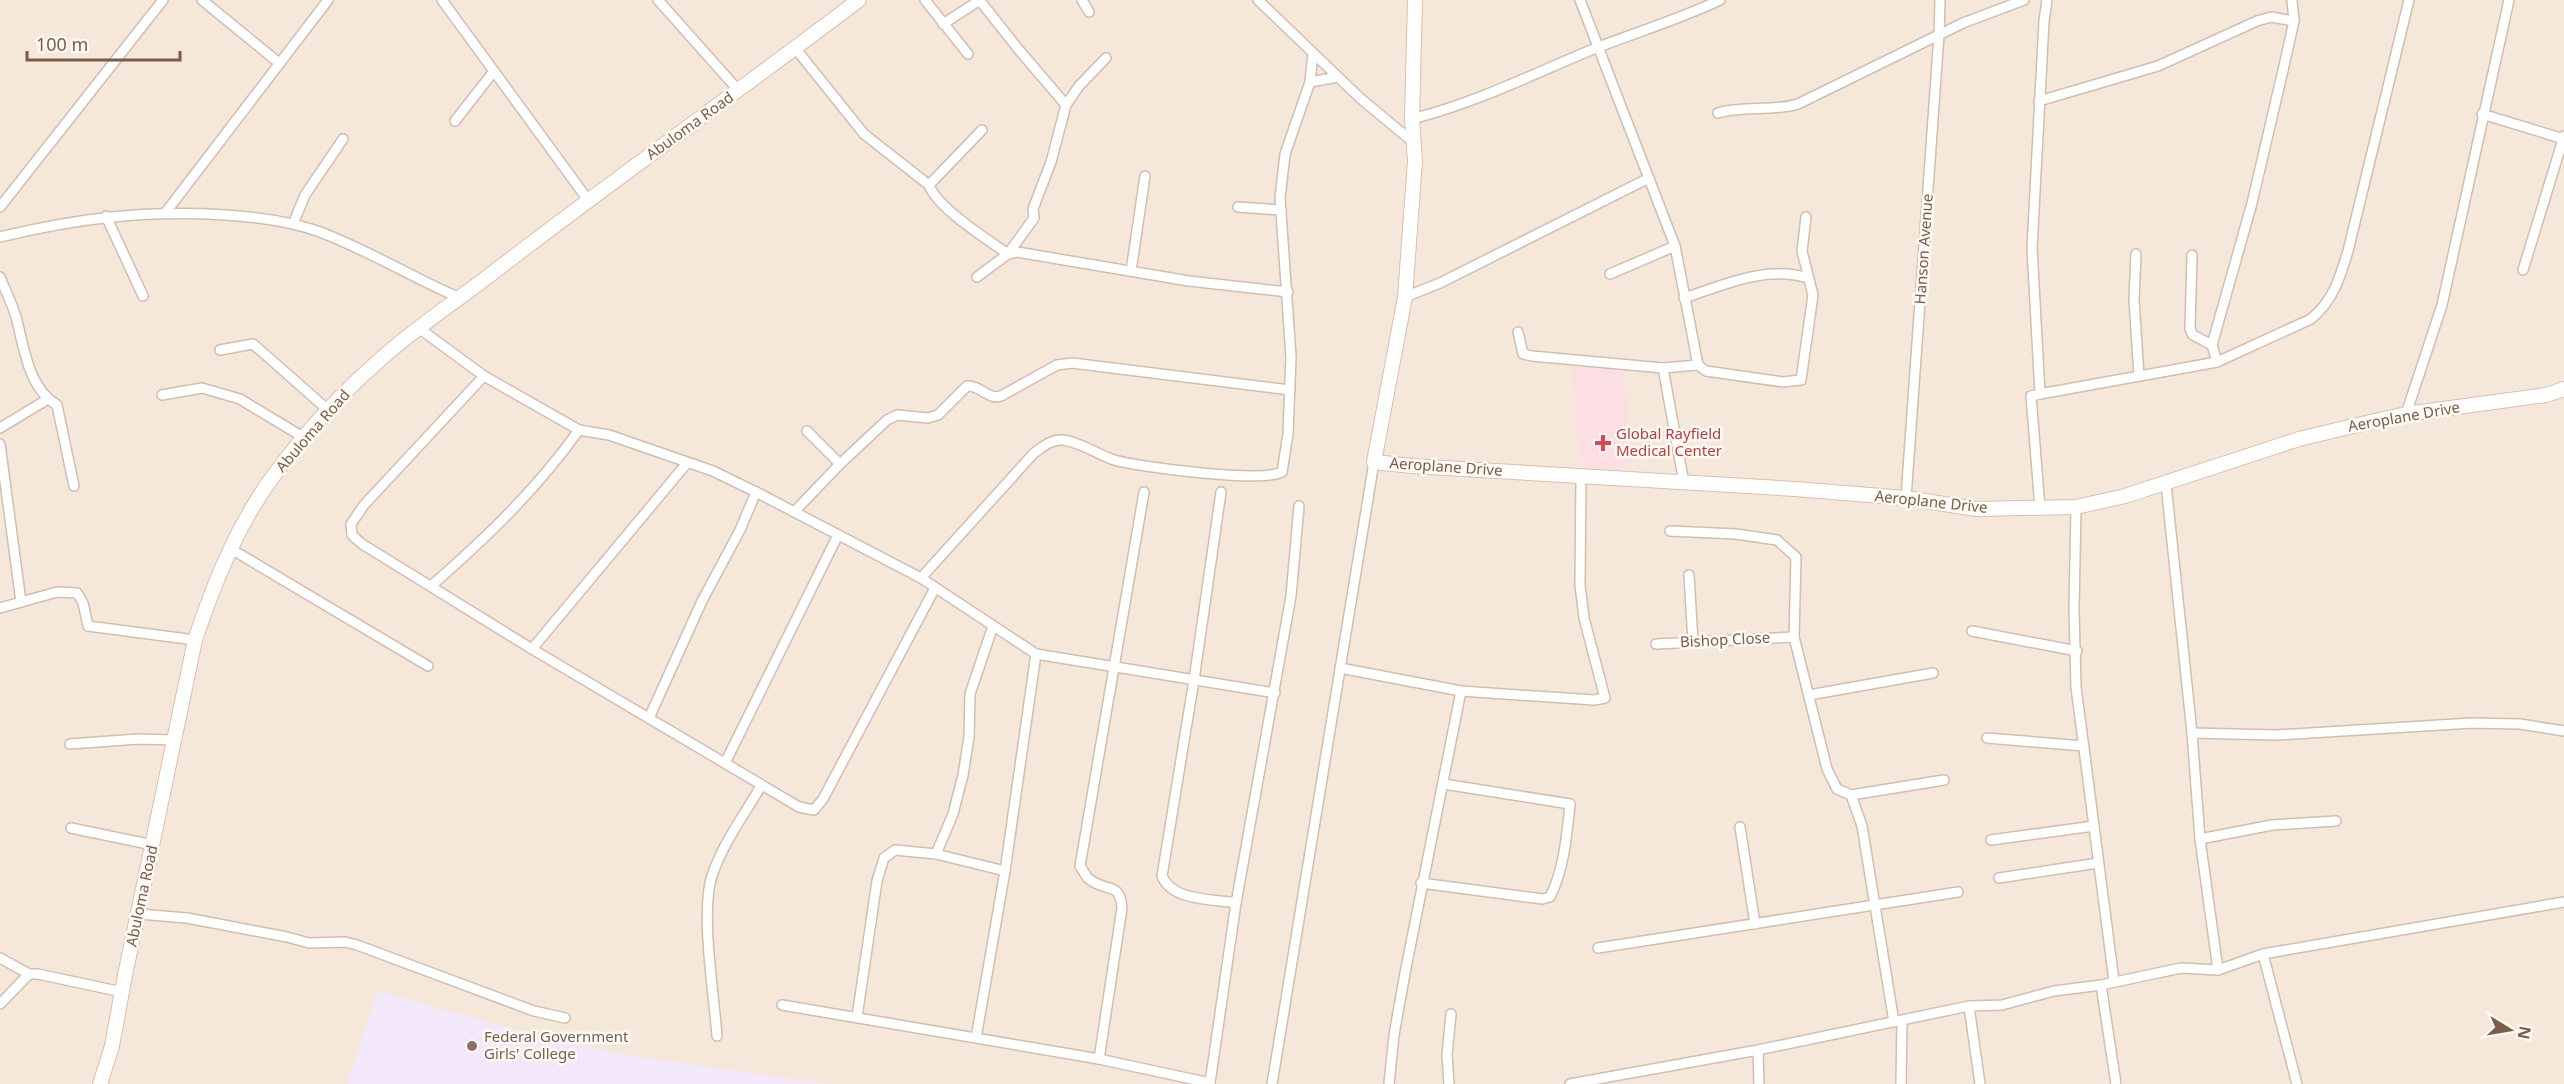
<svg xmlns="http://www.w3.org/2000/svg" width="2564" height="1084" font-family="'Noto Sans',sans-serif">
<rect width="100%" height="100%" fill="#fdf6ec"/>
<!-- residential -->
<rect fill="#f5e8da" x="0" y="0" width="2564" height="1084"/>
<!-- education -->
<polygon fill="#f3e8fa" points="377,991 538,1036 632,1056 830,1084 347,1084"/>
<!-- medical -->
<polygon fill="#fbdfe3" points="1573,367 1626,370 1625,395 1630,396 1625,473 1584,473 1574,412"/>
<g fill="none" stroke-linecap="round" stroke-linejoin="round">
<!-- street casing -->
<g stroke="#d1beb0" stroke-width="12">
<g id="street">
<polyline points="202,0 279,63"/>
<polyline points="442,0 588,200"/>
<polyline points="658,0 739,91"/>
<polyline points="925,0 968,54"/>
<polyline points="1082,0 1089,12"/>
<polyline points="1258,0 1360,98 1413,142"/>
<polyline points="1580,0 1675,246 1698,365 1706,371 1783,382 1801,380 1813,295 1802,251 1806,217"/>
<polyline points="943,24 977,2 981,2 1019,50 1066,105"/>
<path d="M795 48 864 134 929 185C937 208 987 239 1008 254L1017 252 1189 281 1288 292"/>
<polyline points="1310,82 1338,77"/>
<polyline points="2039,101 2158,66 2257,21 2271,17 2294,21"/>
<path d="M1718 113C1744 105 1772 112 1798 104L1963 23 2024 0"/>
<polyline points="2482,114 2564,139"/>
<path d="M1412 119C1476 103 1535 73 1596 48 1637 32 1680 19 1720 0"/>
<polyline points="455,121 494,71"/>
<polyline points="929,185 982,130"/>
<polyline points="0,207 163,0"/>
<polyline points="1238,207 1281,210"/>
<polyline points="166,212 328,0"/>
<polyline points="106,216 143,296"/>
<polyline points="293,224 305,195 343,139"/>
<path d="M0 237C79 218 145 210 226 215 258 217 290 221 320 232 368 250 413 278 460 298"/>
<polyline points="2136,254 2134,300 2139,376"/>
<polyline points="2192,255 2190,329 2193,335 2212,345"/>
<polyline points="2523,270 2564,136"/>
<polyline points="1131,271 1145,176"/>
<polyline points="1610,274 1675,246"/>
<path d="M0 277C5 290 12 303 16 317 24 347 28 388 57 405L74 486"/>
<polyline points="977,277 1008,254 1034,218 1033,209 1051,162 1066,105 1079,86 1106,58"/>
<polyline points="1405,297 1440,283 1649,178"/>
<path d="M1684 298C1724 285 1766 265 1808 278"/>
<polyline points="420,329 484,376 579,430 609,435 713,471 756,492 921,578 1036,654 1275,693"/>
<polyline points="1518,332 1523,354 1532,356 1663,368 1698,365"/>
<polyline points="220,350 253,344 328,410"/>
<polyline points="2217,362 2212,345 2252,203 2284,66 2294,21 2292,0"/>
<polyline points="1663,368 1684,483"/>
<polyline points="484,376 364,505 351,524 352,535 362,544 532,649 799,807 814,810 823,799 935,588"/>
<path d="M2040 394 2217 362 2311 319C2333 301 2340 278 2348 251L2409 0"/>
<polyline points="162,395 202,388 240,399 303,437"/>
<polyline points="2406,414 2442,305 2509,0"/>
<polyline points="0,428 48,399"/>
<polyline points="0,444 21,602"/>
<path d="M840 464 887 420 897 415 928 418 938 415 967 386C981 385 987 400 1001 396L1057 365 1072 363 1290 390"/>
<polyline points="2166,484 2192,733"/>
<path d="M1221 492 1194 680 1162 876C1172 901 1212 899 1236 903"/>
<polyline points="1906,498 1939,35 1940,0"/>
<polyline points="2076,507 2074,609 2076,687 2114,981"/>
<polyline points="2040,508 2031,396 2040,394 2032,248 2044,21 2047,0"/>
<polyline points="794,512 840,464 807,431"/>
<polyline points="1670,531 1736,534 1777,540 1796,557 1794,637 1827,769 1837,789 1851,795 1944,780"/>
<polyline points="231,549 428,666"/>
<polyline points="1689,575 1693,642"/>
<path d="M921 578 1034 453C1043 447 1051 439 1063 440 1080 442 1097 454 1114 460 1139 467 1261 483 1282 472L1288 434 1291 357 1280 198 1285 154 1310 82 1313 53"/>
<path d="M431 586C486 538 537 489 579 430"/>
<polyline points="0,608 57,592 77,593 83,603 88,626 195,640"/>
<polyline points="1972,631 2077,651"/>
<polyline points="1656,644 1794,637"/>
<polyline points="532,649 687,463"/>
<polyline points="1340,668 1461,691 1594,700 1605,698 1584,618 1580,585 1581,476"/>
<polyline points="1809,695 1933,673"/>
<polyline points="649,718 702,601 740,530 756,492"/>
<polyline points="1987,738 2084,746"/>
<polyline points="70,744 138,739 174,740"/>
<polyline points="725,763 838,535"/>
<polyline points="1851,795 1862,826 1894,1022"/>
<polyline points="1740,827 1755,924"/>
<polyline points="71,828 153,845"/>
<polyline points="2200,839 2272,825 2336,821"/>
<polyline points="1991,840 2094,826"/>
<polyline points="936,854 953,814 963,775 969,737 970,694 993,626"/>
<polyline points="1999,878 2098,863"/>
<path d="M1421 883 1542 899 1550 897C1564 870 1567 834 1570 804L1444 784"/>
<polyline points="139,914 187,918 287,937 309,943 345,942 357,945 534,1011 565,1018"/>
<polyline points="1598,948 1958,892"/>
<polyline points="2263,954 2297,1084"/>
<polyline points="0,958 29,974 38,974 122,992"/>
<polyline points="2218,970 2200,839 2192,733 2276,735 2472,723 2520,724 2564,731"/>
<polyline points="2101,985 2116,1084"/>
<polyline points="0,1004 29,974"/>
<polyline points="782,1005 1099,1059 1210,1083 1236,903 1291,596 1299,506"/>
<polyline points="1969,1006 1980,1084"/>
<polyline points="857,1017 877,881 884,858 895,850 936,854 1005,871"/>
<path d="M717 1036C714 994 701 917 711 879 721 846 744 815 761 786"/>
<polyline points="976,1038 1005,871 1036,654"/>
<polyline points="1758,1050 1759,1084"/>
<path d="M1099 1059 1122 908C1120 880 1104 893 1088 878 1085 875 1083 870 1080 866L1144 492"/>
<polyline points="1272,1084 1374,462"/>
<polyline points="1389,1084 1394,1035 1405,973 1461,691"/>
<polyline points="1449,1084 1447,1055 1451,1014"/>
<polyline points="1570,1084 1758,1050 1969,1006 2002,1005 2054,991 2101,985 2181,968 2218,970 2263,954 2564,902"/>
<polyline points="1901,1084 1902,1021"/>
</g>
</g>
<!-- secondary casing -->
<g stroke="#d6c0b0" stroke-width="16">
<g id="secondary">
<polyline points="1415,0 1412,119 1415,161 1405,297 1374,462 1412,466 1795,489 1906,498 1976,509 2076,507 2125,496 2299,439 2366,423 2406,414 2546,395 2564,389"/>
<path d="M100 1084 112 1046 125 975 195 640C215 580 239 521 277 471 308 429 344 391 383 357 419 325 461 298 499 268 618 177 740 90 859 0"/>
</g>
</g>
<!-- street -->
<use href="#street" stroke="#fff" stroke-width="9"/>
<!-- secondary -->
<use href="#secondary" stroke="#fff" stroke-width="14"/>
</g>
<!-- markers -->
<path fill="#e0444e" stroke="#fffaf3" stroke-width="2" d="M1600 434h6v6h6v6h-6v6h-6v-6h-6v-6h6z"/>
<circle fill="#8d6e63" stroke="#fffaf3" stroke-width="2" cx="472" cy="1046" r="6"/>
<g text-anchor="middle" stroke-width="5" stroke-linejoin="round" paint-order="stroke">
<!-- street labels -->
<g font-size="15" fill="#7a5c4d" stroke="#fffaf3">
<text transform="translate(690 126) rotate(-36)" y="5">Abuloma Road</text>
<text transform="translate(1924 249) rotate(-86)" y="5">Hanson Avenue</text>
<text transform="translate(2404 417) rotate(-10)" y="5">Aeroplane Drive</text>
<text transform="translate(313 431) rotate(-49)" y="5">Abuloma Road</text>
<text transform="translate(1446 467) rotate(4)" y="5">Aeroplane Drive</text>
<text transform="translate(1931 502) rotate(6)" y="5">Aeroplane Drive</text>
<text transform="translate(1725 640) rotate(-3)" y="5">Bishop Close</text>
<text transform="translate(142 896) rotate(-78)" y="5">Abuloma Road</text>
</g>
<!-- health labels -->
<g font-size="15" fill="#be3a42" stroke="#fffaf3" text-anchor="start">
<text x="1616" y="439">Global Rayfield<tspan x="1616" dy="17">Medical Center</tspan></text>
</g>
<!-- education labels -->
<g font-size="15" fill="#785e54" stroke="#fffaf3" text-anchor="start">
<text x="484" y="1042">Federal Government<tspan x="484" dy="17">Girls' College</tspan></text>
</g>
</g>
<!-- north arrow -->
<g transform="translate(2510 1030) rotate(101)" stroke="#fffaf3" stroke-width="4.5" paint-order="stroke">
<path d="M0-4.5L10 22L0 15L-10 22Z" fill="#7a5c4d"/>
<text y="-9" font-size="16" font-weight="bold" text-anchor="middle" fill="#7a5c4d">N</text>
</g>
<!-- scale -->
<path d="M27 51v9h153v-9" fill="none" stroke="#7a5c4d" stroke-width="3"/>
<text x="36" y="51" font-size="18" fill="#7a5c4d" stroke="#fffaf3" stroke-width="4.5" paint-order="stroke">100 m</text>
</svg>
